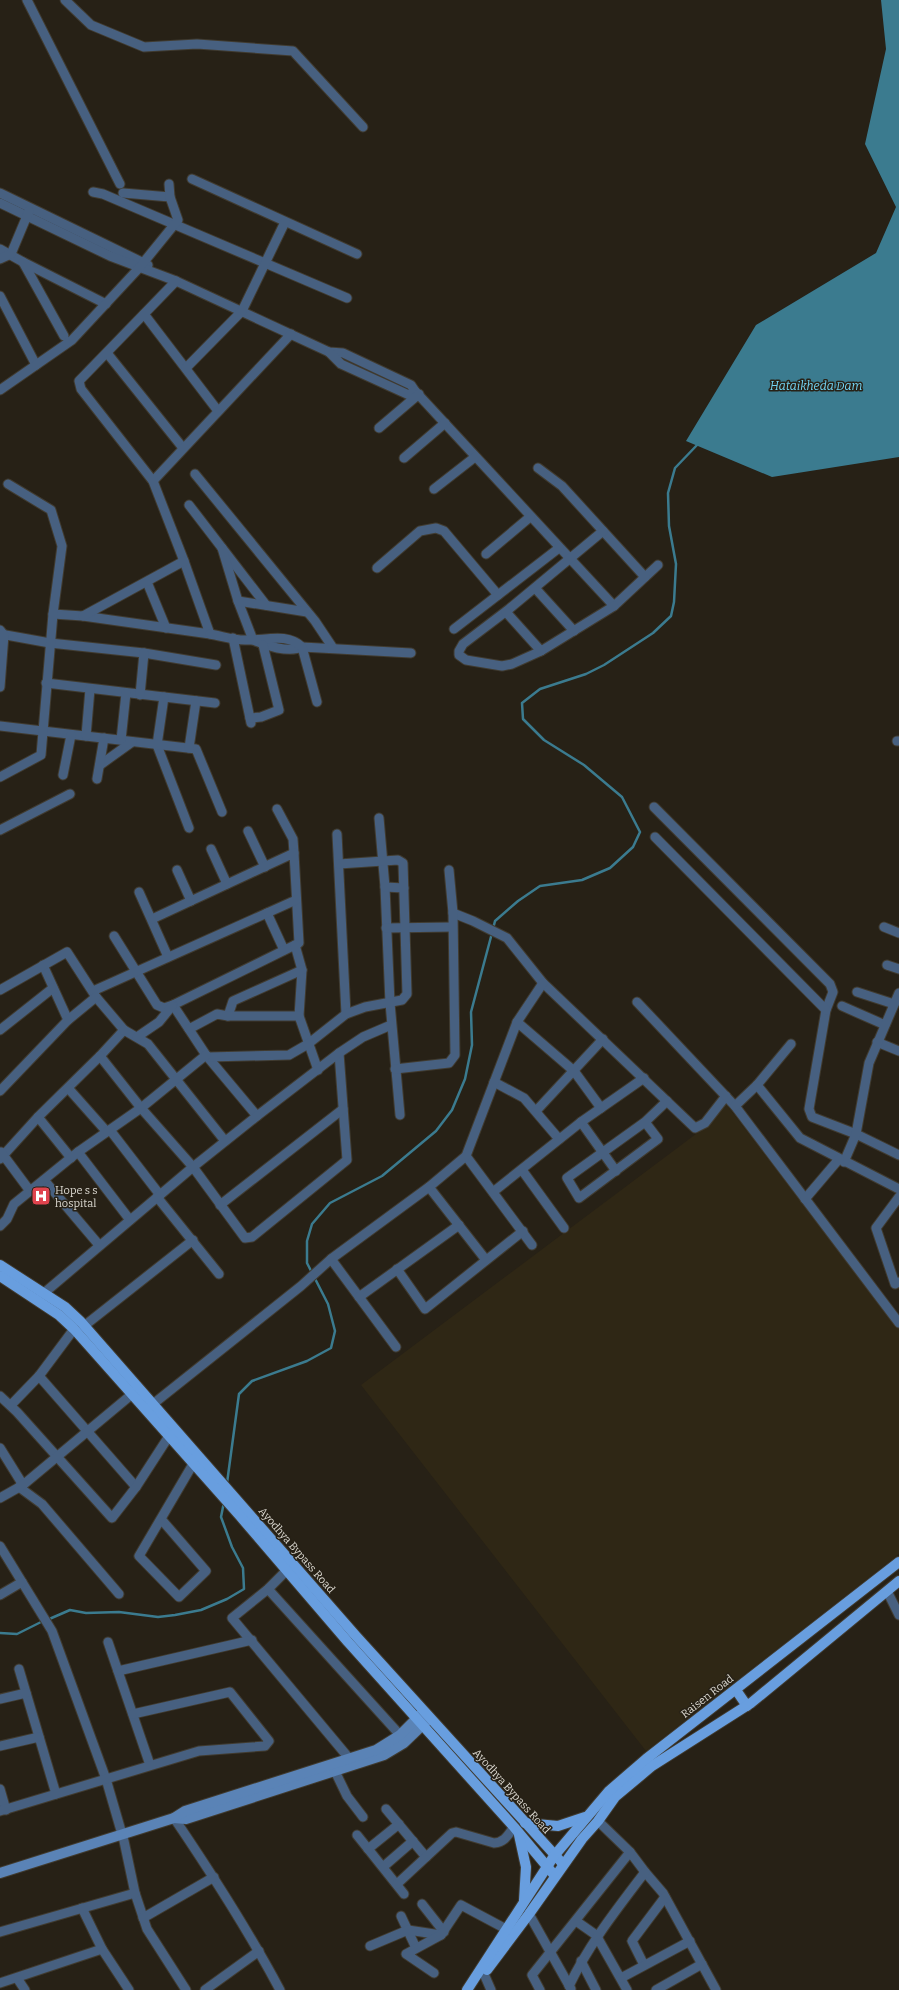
<svg xmlns="http://www.w3.org/2000/svg" width="899" height="1990" font-family="Bitter,serif">
<rect width="100%" height="100%" fill="#272116"/>
<!-- built -->
<polygon fill="#2f2715" points="726,1104 899,1329 899,1554 646,1751 361,1385 704,1128"/>
<!-- water -->
<polygon fill="#3b7b8f" points="881,0 899,0 899,457 772,477 686,441 756,325 876,253 896,207 865,144 886,49"/>
<g fill="none" stroke-linecap="round" stroke-linejoin="round">
<!-- stream -->
<g stroke="#3b7b8f" stroke-width="2.5">
<polyline points="493,929 495,921 518,901 540,886 582,880 610,868 633,847 640,832 622,797 584,765 544,740 523,719 522,703 540,689 586,674 604,665 653,633 671,616 674,602 676,564 669,526 668,493 675,468 698,444"/>
<polyline points="227,1483 239,1394 252,1381 307,1361 331,1348 335,1331 328,1304 307,1263 307,1241 312,1224 330,1203 382,1176 436,1131 452,1110 465,1079 472,1045 471,1012 492,933"/>
<polyline points="47,1620 70,1610 86,1613 119,1612 158,1617 175,1615 201,1610 227,1599 244,1589 243,1568 232,1547 221,1517 224,1502"/>
<polyline points="0,1633 17,1634 43,1621"/>
</g>
<!-- street casing -->
<g stroke="#403b30" stroke-width="11">
<g id="street">
<polyline points="27,0 120,184"/>
<polyline points="65,0 91,25 144,47 197,44 293,51 363,127"/>
<polyline points="192,179 357,254"/>
<polyline points="93,192 103,194 347,298"/>
<polyline points="0,193 148,265"/>
<polyline points="123,193 170,197"/>
<polyline points="0,203 110,256 176,281 329,352 343,353 411,385 415,391 614,606 658,565"/>
<polyline points="0,249 23,262 106,304"/>
<polyline points="0,259 11,254 29,211"/>
<polyline points="23,262 64,336"/>
<polyline points="0,296 36,365"/>
<polyline points="144,314 218,411"/>
<polyline points="329,352 341,364 409,395 415,391"/>
<polyline points="107,353 183,448"/>
<polyline points="186,368 242,311 285,222"/>
<polyline points="0,390 72,340 139,268 178,220 170,197 169,184"/>
<polyline points="379,428 419,394"/>
<polyline points="404,458 445,423"/>
<polyline points="538,468 562,486 645,577"/>
<polyline points="195,474 315,621 333,648"/>
<polyline points="153,481 291,334"/>
<polyline points="434,489 475,457"/>
<polyline points="189,505 266,605"/>
<polyline points="603,531 509,609 463,644 459,651 459,655 466,660 502,666 512,664 541,651 614,606"/>
<path d="M222 548 238 601 253 640C266 646 289 653 302 647L411 653"/>
<polyline points="486,554 530,517"/>
<polyline points="377,568 420,531 436,528 444,531 498,595"/>
<polyline points="147,582 166,628"/>
<polyline points="535,588 574,631"/>
<polyline points="238,601 307,612"/>
<polyline points="506,612 541,651"/>
<polyline points="53,614 83,616 210,634 184,561 153,481 81,389 79,381 176,281"/>
<polyline points="83,616 184,561"/>
<polyline points="454,629 559,548"/>
<polyline points="0,634 50,643 144,653 216,665"/>
<path d="M210 634C222 636 233 640 245 640 264 641 287 632 302 647L317 702"/>
<polyline points="233,638 251,723"/>
<polyline points="46,683 215,703"/>
<polyline points="0,687 4,635 0,630"/>
<polyline points="140,695 144,653"/>
<polyline points="164,697 157,745 189,828"/>
<polyline points="250,718 261,717 279,710 263,645"/>
<polyline points="0,726 196,749 222,812"/>
<polyline points="86,736 90,689"/>
<polyline points="121,740 126,693"/>
<polyline points="897,741 899,741"/>
<polyline points="189,748 196,701"/>
<polyline points="100,765 132,742"/>
<polyline points="63,775 71,735"/>
<polyline points="0,777 41,755 53,614 62,546 51,510 8,484"/>
<polyline points="97,779 104,738"/>
<polyline points="654,807 830,984 833,992 826,1010 809,1109 812,1117 856,1134 899,1155"/>
<polyline points="277,809 293,839 294,853"/>
<polyline points="379,818 385,887 390,1003 400,1115"/>
<polyline points="0,830 70,794"/>
<polyline points="248,831 265,867"/>
<polyline points="337,834 346,1014"/>
<polyline points="655,837 826,1010"/>
<polyline points="211,849 227,884"/>
<polyline points="177,870 191,901"/>
<polyline points="385,887 404,888"/>
<polyline points="139,892 168,957"/>
<polyline points="267,913 284,950"/>
<polyline points="453,913 473,921 507,938 543,983 695,1128 705,1123 726,1096"/>
<polyline points="152,919 294,853 299,943 173,1005 206,1055 257,1116"/>
<polyline points="884,927 899,933"/>
<polyline points="386,928 452,927"/>
<polyline points="114,936 157,1005 164,1008 173,1005"/>
<polyline points="295,945 302,970 299,1016 318,1070"/>
<polyline points="43,965 68,1020"/>
<polyline points="887,965 899,969"/>
<polyline points="0,990 67,952 96,997 124,1030 100,1056 38,1117 0,1159"/>
<polyline points="93,991 296,900"/>
<polyline points="857,992 894,1004"/>
<polyline points="637,1002 735,1106 899,1323"/>
<polyline points="842,1006 885,1025"/>
<polyline points="228,1016 233,1001 302,970"/>
<polyline points="517,1022 574,1071 601,1108"/>
<polyline points="189,1029 217,1014 228,1016 299,1016"/>
<polyline points="0,1030 53,988"/>
<polyline points="124,1030 148,1044 225,1141"/>
<polyline points="137,1037 159,1022 172,1006"/>
<polyline points="877,1042 899,1051"/>
<polyline points="100,1056 141,1108 193,1167 245,1238 252,1237 347,1160 339,1053"/>
<polyline points="209,1057 289,1055 308,1044 346,1014 365,1007 402,1000 407,994 403,863 398,860 339,864"/>
<polyline points="395,1069 449,1063 455,1055 453,913 449,870"/>
<polyline points="494,1082 524,1098 559,1139"/>
<polyline points="757,1085 800,1138 899,1189"/>
<polyline points="68,1088 107,1132"/>
<polyline points="0,1091 68,1020 96,997"/>
<polyline points="735,1106 757,1085 791,1044"/>
<polyline points="536,1111 603,1039"/>
<polyline points="38,1117 71,1158"/>
<polyline points="581,1122 616,1171"/>
<polyline points="645,1122 658,1139 579,1198 567,1178 645,1122 667,1101"/>
<polyline points="110,1130 160,1195"/>
<polyline points="1,1152 30,1191"/>
<polyline points="78,1152 130,1220"/>
<polyline points="466,1156 532,1245"/>
<polyline points="844,1162 856,1134 869,1063 899,993"/>
<polyline points="522,1170 564,1228"/>
<polyline points="44,1180 99,1245"/>
<polyline points="429,1187 486,1260"/>
<polyline points="493,1192 581,1122 644,1078"/>
<polyline points="157,1197 219,1274"/>
<polyline points="899,1197 876,1228 895,1284 899,1282"/>
<polyline points="805,1199 839,1159"/>
<polyline points="220,1205 343,1109"/>
<polyline points="0,1226 7,1219 14,1204 78,1152 141,1108 206,1055"/>
<polyline points="331,1259 396,1347"/>
<polyline points="397,1269 425,1309 523,1231"/>
<polyline points="359,1297 459,1225"/>
<polyline points="40,1298 44,1293 193,1167 257,1116 339,1053 363,1037 391,1025"/>
<polyline points="84,1326 193,1240"/>
<polyline points="39,1376 136,1487"/>
<polyline points="0,1396 17,1412 112,1518 136,1487 169,1436"/>
<polyline points="11,1405 39,1376 74,1329"/>
<polyline points="148,1408 301,1286 331,1259 429,1187 466,1156 517,1022 543,983"/>
<polyline points="0,1448 23,1485"/>
<polyline points="19,1487 42,1504 119,1594"/>
<polyline points="0,1498 23,1485 137,1390"/>
<polyline points="161,1519 206,1571 179,1597 139,1556 193,1464"/>
<polyline points="0,1546 52,1631 106,1779 124,1841 135,1893 147,1929 186,1990"/>
<polyline points="287,1570 268,1589 232,1618 353,1763"/>
<polyline points="268,1589 400,1735 404,1741"/>
<polyline points="887,1591 899,1615"/>
<polyline points="0,1595 22,1582"/>
<polyline points="108,1642 150,1765"/>
<polyline points="19,1669 56,1794"/>
<polyline points="118,1671 252,1640"/>
<polyline points="0,1699 26,1693"/>
<polyline points="0,1746 39,1737"/>
<polyline points="332,1765 347,1796 363,1817"/>
<polyline points="0,1789 6,1810"/>
<polyline points="386,1809 426,1857"/>
<polyline points="0,1811 199,1751 265,1746 269,1741 230,1692 133,1714"/>
<path d="M174 1818C212 1874 248 1930 280 1990"/>
<polyline points="598,1821 630,1852 645,1872 663,1893 716,1990"/>
<polyline points="357,1835 404,1894"/>
<polyline points="368,1849 399,1824"/>
<polyline points="383,1867 413,1841"/>
<path d="M397 1884 452 1833 456 1832 494 1843C505 1842 508 1835 514 1827"/>
<polyline points="422,1904 444,1932"/>
<polyline points="82,1908 102,1949 129,1990"/>
<polyline points="529,1914 571,1989"/>
<polyline points="401,1916 416,1948"/>
<polyline points="143,1918 214,1877"/>
<polyline points="576,1921 596,1935 627,1990"/>
<polyline points="0,1932 135,1893"/>
<polyline points="370,1946 408,1930 441,1935"/>
<polyline points="581,1961 596,1990"/>
<polyline points="644,1965 632,1941 665,1897"/>
<polyline points="434,1973 406,1954 441,1935 461,1905 506,1929"/>
<polyline points="484,1974 491,1990"/>
<polyline points="17,1978 25,1990"/>
<polyline points="621,1978 690,1941"/>
<polyline points="0,1983 102,1949"/>
<path d="M569 1986C589 1944 617 1909 645 1872"/>
<polyline points="205,1990 259,1951"/>
<polyline points="540,1990 532,1975 630,1852"/>
<polyline points="656,1990 702,1964"/>
</g>
</g>
<!-- secondary casing -->
<g stroke="#403b30" stroke-width="12">
<g id="secondary">
<polyline points="174,1818 186,1819 384,1755 404,1743 429,1719"/>
<polyline points="0,1873 174,1818 185,1811 376,1750 400,1735 422,1713"/>
</g>
</g>
<!-- primary casing -->
<g stroke="#403b30" stroke-width="12">
<g id="primary">
<polyline points="0,1265 65,1307 81,1322 356,1636 563,1864"/>
<polyline points="0,1276 59,1315 74,1329 240,1516 348,1642 514,1827 555,1876"/>
<polyline points="736,1690 747,1706"/>
<polyline points="525,1823 558,1826 585,1817"/>
<polyline points="519,1835 526,1867 524,1900"/>
<polyline points="487,1970 529,1914 582,1839 598,1821 615,1797 652,1766 751,1703 899,1581"/>
<polyline points="467,1990 554,1856 609,1791 646,1759 899,1562"/>
</g>
</g>
<!-- street -->
<use href="#street" stroke="#476080" stroke-width="9"/>
<!-- secondary -->
<use href="#secondary" stroke="#5a83b6" stroke-width="10"/>
<!-- primary -->
<use href="#primary" stroke="#689edf" stroke-width="10"/>
</g>
<!-- icons -->
<defs>
<g id="hospital-square" transform="scale(1)"><rect x="-9" y="-9" width="18" height="18" rx="4" fill="#e0444e" stroke="#272116"/><path d="M-5-5h3v3.5h4V-5h3V5h-3V1.5h-4V5h-3Z" fill="#fff"/></g>
</defs>
<g fill-rule="evenodd">
<use href="#hospital-square" x="41" y="1196"/>
</g>
<g text-anchor="middle" stroke-width="3" stroke-linejoin="round" paint-order="stroke">
<!-- poi labels -->
<g font-size="11" fill="#dbd8d0" stroke="#272116" text-anchor="start">
<text x="55" y="1194">Hope s s<tspan x="55" dy="13">hospital</tspan></text>
</g>
<!-- street labels -->
<g font-size="11" fill="#dbd8d0" stroke="#272116">
<text transform="translate(297 1550) rotate(49)" y="4">Ayodhya Bypass Road</text>
<text transform="translate(707 1696) rotate(-38)" y="4">Raisen Road</text>
<text transform="translate(512 1791) rotate(48)" y="4">Ayodhya Bypass Road</text>
</g>
<!-- water labels -->
<g font-size="12" font-style="italic" fill="#73d5f5" stroke="#272116">
<text x="816" y="390">Hataikheda Dam</text>
</g>
</g>
</svg>
